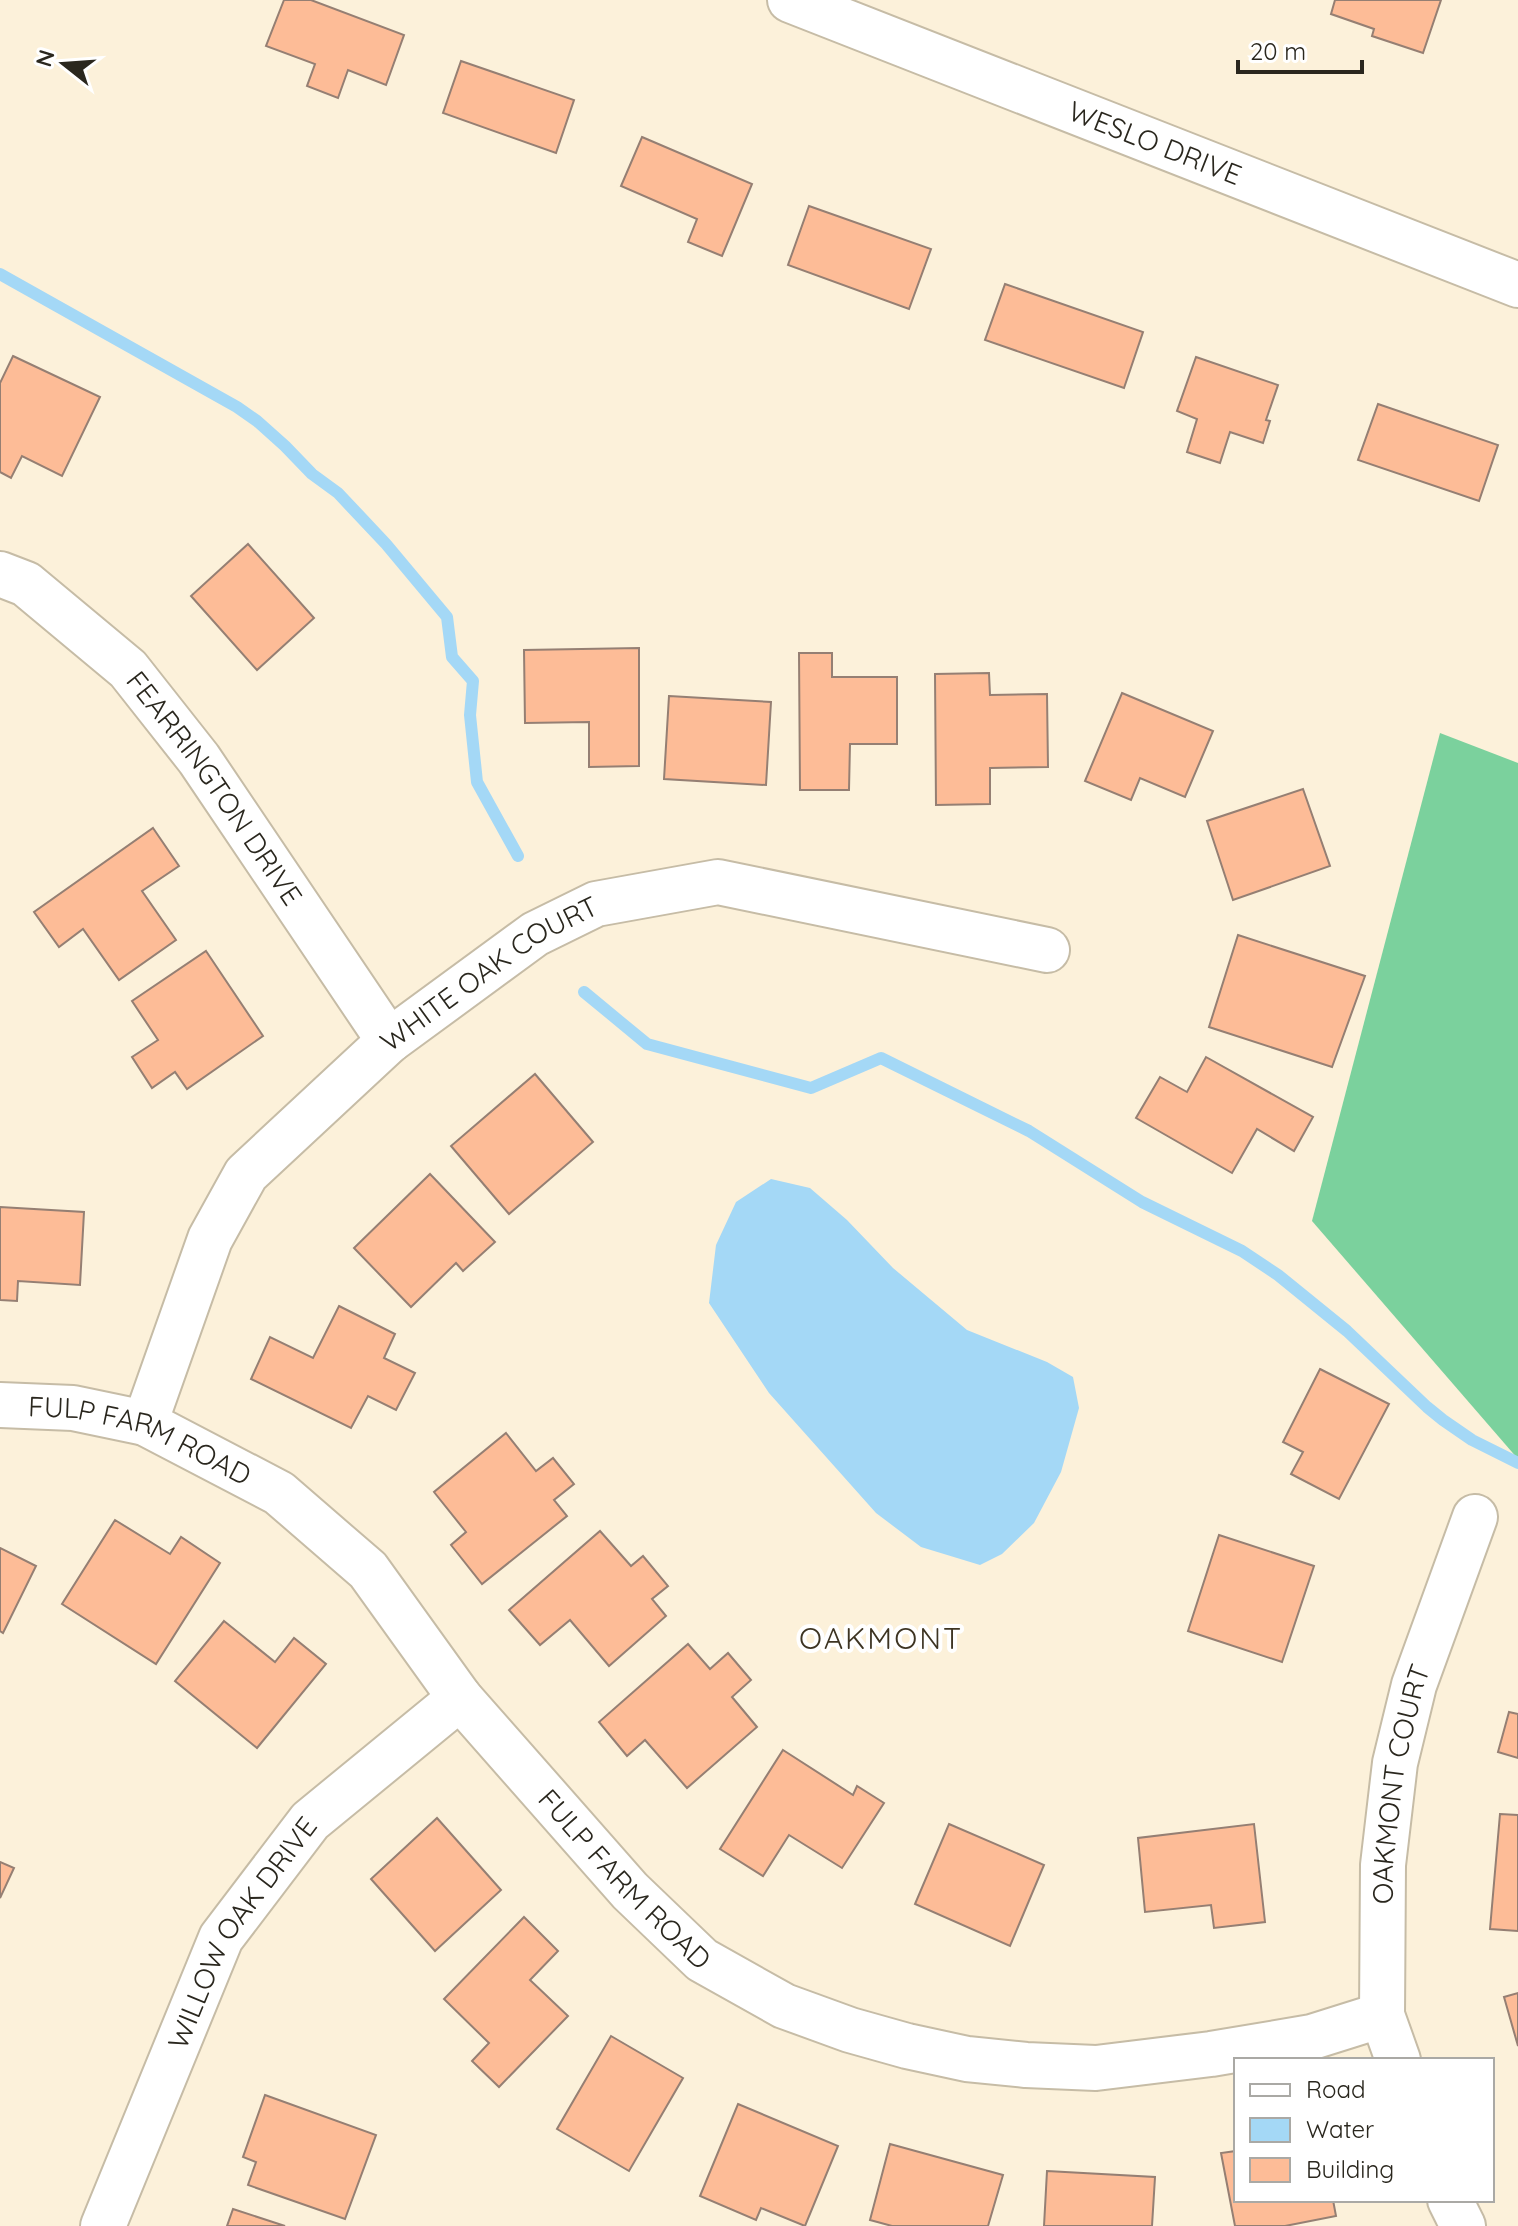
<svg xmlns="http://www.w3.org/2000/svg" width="1518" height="2226" font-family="Quicksand,sans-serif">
<rect width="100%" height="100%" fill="#fcf1da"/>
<!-- forest -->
<polygon fill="#7bd19d" points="1440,733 1518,763 1518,1459 1312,1221"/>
<!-- water -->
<polygon fill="#a4d8f6" points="771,1179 810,1188 847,1220 893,1268 967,1330 1047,1362 1073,1377 1079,1408 1061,1472 1034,1523 1002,1554 980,1565 921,1547 876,1513 769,1393 709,1303 716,1245 736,1202"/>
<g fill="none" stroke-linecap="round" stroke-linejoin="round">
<!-- stream -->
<g stroke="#a4d8f6" stroke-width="12">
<polyline points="0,274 237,407 257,421 285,446 312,474 338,493 386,544 447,617 452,657 473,681 470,715 477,782 518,856"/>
<polyline points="584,992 647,1044 811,1088 881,1058 1029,1131 1142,1202 1242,1251 1278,1275 1347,1331 1427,1407 1443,1420 1472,1440 1518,1463"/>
</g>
</g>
<!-- building -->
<g fill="#fdbc97" stroke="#957f73" stroke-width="2">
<polygon points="284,0 311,0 404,35 386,85 348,70 338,98 307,86 315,64 266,46"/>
<polygon points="1335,0 1441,0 1423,53 1372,36 1374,29 1331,14"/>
<polygon points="461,61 574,100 556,153 443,113"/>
<polygon points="642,137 752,184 722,256 688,242 697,219 621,186"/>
<polygon points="809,206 931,249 909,309 788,265"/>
<polygon points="1005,284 1143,332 1124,388 985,340"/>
<polygon points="13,356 100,397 62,476 22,456 11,478 0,472 0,383"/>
<polygon points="1196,357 1278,385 1266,420 1270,421 1263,443 1230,432 1220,463 1187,452 1197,419 1177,411"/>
<polygon points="1378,404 1498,445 1479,501 1358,460"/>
<polygon points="248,544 314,618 257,670 191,596"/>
<polygon points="639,648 639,766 589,767 589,722 525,723 524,650"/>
<polygon points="799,653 832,653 832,677 897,677 897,744 850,744 849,790 800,790"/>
<polygon points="989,673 990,695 1047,694 1048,767 990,768 990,804 936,805 935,674"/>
<polygon points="1122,693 1213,731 1185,797 1140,778 1131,800 1085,781"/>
<polygon points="669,696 771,702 766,785 664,779"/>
<polygon points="1303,789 1330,866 1233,900 1207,821"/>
<polygon points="153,828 179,866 142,891 176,940 119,980 83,929 59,947 34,912"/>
<polygon points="1238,935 1365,976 1332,1067 1209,1027"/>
<polygon points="206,951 263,1036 187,1089 175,1072 152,1088 132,1057 158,1040 132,1001"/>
<polygon points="1206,1057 1313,1117 1294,1151 1257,1129 1232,1173 1136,1118 1160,1077 1187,1092"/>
<polygon points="535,1074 593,1142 509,1214 451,1146"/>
<polygon points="430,1174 495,1242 463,1271 456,1263 411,1307 354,1248"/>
<polygon points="0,1207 84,1212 80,1285 18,1281 17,1301 0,1300"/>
<polygon points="339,1306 395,1334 384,1358 415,1373 396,1410 368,1396 351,1428 251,1379 270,1337 313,1358"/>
<polygon points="1320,1369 1389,1404 1339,1499 1291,1474 1303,1452 1283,1442"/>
<polygon points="506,1433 536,1471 553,1458 574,1484 554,1500 567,1516 482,1584 451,1545 466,1532 434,1492"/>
<polygon points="115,1520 170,1554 181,1537 220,1563 156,1664 62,1604"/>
<polygon points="600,1531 631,1566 643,1556 668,1586 652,1599 666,1616 609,1666 570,1620 540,1645 509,1610"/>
<polygon points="1219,1535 1314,1566 1282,1662 1188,1631"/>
<polygon points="0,1548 36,1566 3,1633 0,1631"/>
<polygon points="224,1621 275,1662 294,1638 326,1664 257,1748 175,1681"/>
<polygon points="688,1644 710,1669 728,1653 751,1680 732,1697 757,1727 687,1788 645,1740 627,1756 599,1722"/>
<polygon points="1509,1712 1518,1714 1518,1758 1498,1752"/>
<polygon points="783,1750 853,1795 857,1786 884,1803 842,1868 789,1835 763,1876 720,1849"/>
<polygon points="1500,1814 1518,1815 1518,1931 1490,1929"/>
<polygon points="437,1818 501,1890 435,1951 371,1879"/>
<polygon points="949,1824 1044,1865 1010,1946 915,1904"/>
<polygon points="1254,1824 1265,1922 1214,1928 1211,1905 1145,1912 1138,1838"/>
<polygon points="0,1862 14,1868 0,1898"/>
<polygon points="524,1917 558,1951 530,1980 568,2016 499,2087 472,2061 489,2043 444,1999"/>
<polygon points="1518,1993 1518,2046 1504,1997"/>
<polygon points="611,2036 683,2078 629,2171 557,2129"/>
<polygon points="265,2095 376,2135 345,2219 248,2185 256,2162 243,2157"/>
<polygon points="738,2104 838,2146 805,2226 761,2208 756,2220 700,2196"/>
<polygon points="890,2144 1003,2175 988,2226 892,2226 870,2220"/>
<polygon points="1236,2151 1236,2200 1333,2200 1336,2216 1285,2226 1235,2226 1221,2153"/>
<polygon points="1047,2171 1155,2177 1152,2226 1044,2226"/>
<polygon points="233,2209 285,2226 227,2226"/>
</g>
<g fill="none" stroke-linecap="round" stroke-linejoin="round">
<!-- minor casing -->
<g stroke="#c6bca6" stroke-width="48">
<g id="minor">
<path id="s1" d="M790 0 1518 285"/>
<path id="s2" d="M0 574 26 584 128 669 199 759 389 1041"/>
<path id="s3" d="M0 1405 73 1408 145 1423 279 1493 368 1570 460 1698 630 1891 702 1960 784 2006 850 2030 907 2046 967 2059 1026 2065 1096 2068 1211 2054 1312 2037 1382 2015"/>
<path id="s4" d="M145 1423 210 1239 246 1174 389 1041 535 934 596 904 718 882 1047 950"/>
<path id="s5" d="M1398 2060 1382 2015 1383 1865 1395 1763 1414 1685 1475 1517"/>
<polyline points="1450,2200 1463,2226"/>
<path id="s6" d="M103 2226 221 1938 310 1821 460 1698"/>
</g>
</g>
<!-- minor -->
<use href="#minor" stroke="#fff" stroke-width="44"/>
</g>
<g text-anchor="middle" stroke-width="8" stroke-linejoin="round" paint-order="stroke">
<!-- street labels -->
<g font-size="28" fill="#2a271e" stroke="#fff">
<text dy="10" stroke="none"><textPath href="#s1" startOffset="392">WESLO DRIVE</textPath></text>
<text dy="10" stroke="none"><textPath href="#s2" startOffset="308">FEARRINGTON DRIVE</textPath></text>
<text dy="10" stroke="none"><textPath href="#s4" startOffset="586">WHITE OAK COURT</textPath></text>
<text dy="10" stroke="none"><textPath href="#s3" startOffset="146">FULP FARM ROAD</textPath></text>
<text dy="10" stroke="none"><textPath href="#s5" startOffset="280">OAKMONT COURT</textPath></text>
<text dy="10" stroke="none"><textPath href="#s3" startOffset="818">FULP FARM ROAD</textPath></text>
<text dy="10" stroke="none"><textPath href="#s6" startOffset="326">WILLOW OAK DRIVE</textPath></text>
</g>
<!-- neighbourhood labels -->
<g font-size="30" letter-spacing="2" fill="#3d3422" stroke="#fff">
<text x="881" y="1649">OAKMONT</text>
</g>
</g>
<!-- legend -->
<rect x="1234" y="2058" width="260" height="144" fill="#ffffff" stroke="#aaa9a5" stroke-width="2"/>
<rect x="1250" y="2084" width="40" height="12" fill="#ffffff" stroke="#aaa9a5" stroke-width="2"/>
<text x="1306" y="2098" font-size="24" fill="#2a271e">Road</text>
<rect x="1250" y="2118" width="40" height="24" fill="#a4d8f6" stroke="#aaa9a5" stroke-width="2"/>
<text x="1306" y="2138" font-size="24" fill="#2a271e">Water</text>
<rect x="1250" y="2158" width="40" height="24" fill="#fdbc97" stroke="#aaa9a5" stroke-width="2"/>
<text x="1306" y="2178" font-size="24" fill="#2a271e">Building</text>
<!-- north arrow -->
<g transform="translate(64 64) rotate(287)" stroke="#ffffff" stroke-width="6" paint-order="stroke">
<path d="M0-6L14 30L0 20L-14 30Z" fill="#2a271e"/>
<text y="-12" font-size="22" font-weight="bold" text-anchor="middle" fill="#2a271e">N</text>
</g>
<!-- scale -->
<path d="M1238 60v12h124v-12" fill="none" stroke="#2a271e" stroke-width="4"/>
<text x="1250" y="60" font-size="24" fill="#2a271e" stroke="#ffffff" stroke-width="6" paint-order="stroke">20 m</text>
</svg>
